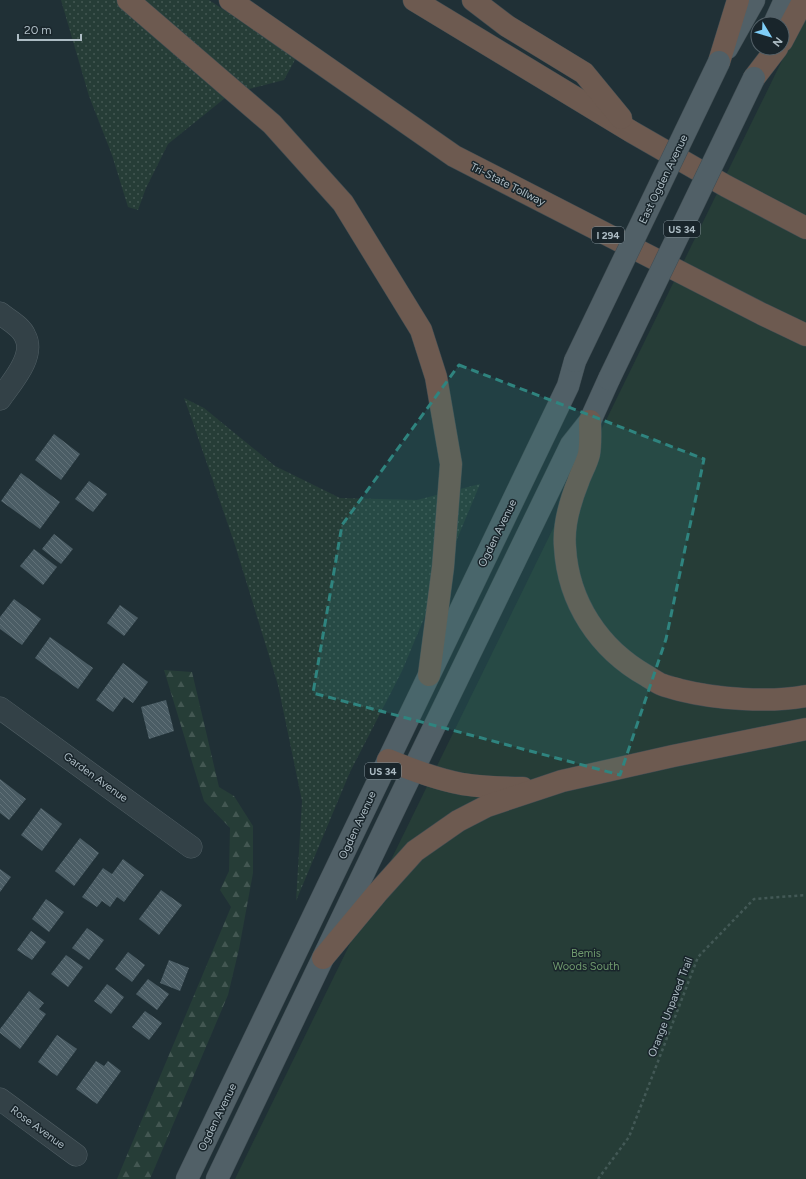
<svg xmlns="http://www.w3.org/2000/svg" width="806" height="1179" font-family="Figtree,sans-serif">
<defs>
<pattern id="grass-dots" width="8" height="8" patternUnits="userSpaceOnUse"><rect width="8" height="8" fill="#263d37"/><path d="M2 2h.1M6 6h.1" fill="none" stroke="#435752" stroke-width="1.8" stroke-linecap="round"/></pattern>
<pattern id="forest-firs" width="22" height="20" patternUnits="userSpaceOnUse"><rect width="22" height="20" fill="#263d37"/><path d="M5 1l3.5 6h-7zM16 11l3.5 6h-7z" fill="#435752"/></pattern>
<pattern id="building-back-hatch" width="6" height="6" patternUnits="userSpaceOnUse"><rect width="6" height="6" fill="#4b5d65"/><path d="M-1 5l2 2M0 0l6 6M5-1l2 2" fill="none" stroke="#627279"/></pattern>
</defs>
<rect width="100%" height="100%" fill="#203036"/>
<!-- grass -->
<g fill="url(#grass-dots)">
<polygon points="61,0 209,0 296,58 284,80 230,94 168,144 146,188 138,210 128,207 112,155 89,96"/>
<polygon points="184,398 204,408 275,466 340,498 417,500 480,484 402,671 350,772 296,901 302,801 278,685 235,545 192,420"/>
</g>
<!-- forest -->
<polygon fill="url(#forest-firs)" points="164,670 192,672 219,787 234,796 253,826 253,873 239,949 228,995 150,1179 117,1179 231,907 220,890 229,871 230,828 204,801"/>
<!-- park -->
<polygon fill="#263d37" points="806,13 806,1179 235,1179 793,38"/>
<!-- building -->
<g fill="url(#building-back-hatch)">
<polygon points="54,434 80,454 61,480 35,460"/>
<polygon points="21,473 60,502 40,529 1,501"/>
<polygon points="89,481 107,494 93,512 75,499"/>
<polygon points="54,534 73,549 61,564 42,549"/>
<polygon points="34,549 57,567 43,585 20,566"/>
<polygon points="14,599 41,619 22,645 0,629 0,617"/>
<polygon points="120,605 138,618 124,636 107,623"/>
<polygon points="50,637 93,668 78,689 35,658"/>
<polygon points="123,663 148,682 133,703 124,697 113,712 96,700"/>
<polygon points="166,700 174,731 149,739 141,707"/>
<polygon points="0,779 26,799 9,820 0,813"/>
<polygon points="41,808 62,824 42,851 21,835"/>
<polygon points="80,838 99,853 74,886 55,871"/>
<polygon points="123,859 144,875 124,902 117,897 110,907 102,901 97,907 82,897 103,868 112,874"/>
<polygon points="0,869 11,877 0,892"/>
<polygon points="161,890 182,905 159,935 139,919"/>
<polygon points="46,899 64,912 49,932 32,919"/>
<polygon points="87,928 104,940 89,960 72,948"/>
<polygon points="31,931 46,942 32,960 17,950"/>
<polygon points="128,952 145,965 132,982 115,969"/>
<polygon points="66,955 83,967 68,987 51,974"/>
<polygon points="169,960 189,968 180,991 160,983"/>
<polygon points="148,979 169,994 157,1010 136,994"/>
<polygon points="107,984 124,997 111,1014 94,1001"/>
<polygon points="29,991 44,1003 39,1009 46,1014 20,1049 0,1033 0,1029"/>
<polygon points="145,1011 162,1023 149,1040 132,1027"/>
<polygon points="57,1035 77,1049 57,1076 38,1062"/>
<polygon points="96,1061 104,1066 108,1061 121,1071 97,1104 76,1089"/>
</g>
<g fill="none" stroke-linecap="round" stroke-linejoin="round">
<!-- street casing -->
<g stroke="#515f65" stroke-width="23">
<g id="street">
<path d="M0 313C8 320 21 326 25 336 36 356 11 383 0 399"/>
<polyline points="0,708 191,847"/>
<polyline points="0,1099 76,1155"/>
</g>
</g>
<!-- primary casing -->
<g stroke="#404d53" stroke-width="23">
<g id="primary">
<polyline points="774,24 785,0"/>
<polyline points="727,48 754,0"/>
<polyline points="187,1179 568,386 575,361"/>
<polyline points="217,1179 403,791 571,445 590,421 609,379"/>
</g>
</g>
<!-- highway casing -->
<g stroke="#3e4b51" stroke-width="23">
<g id="highway">
<polyline points="128,0 272,124 343,203 421,330 436,377 451,464 443,567 429,675"/>
<polyline points="230,0 454,156 762,314 806,335"/>
<polyline points="414,0 632,132 726,186 806,228"/>
<polyline points="473,0 507,26 584,73 621,118"/>
<polyline points="782,41 801,5 806,0"/>
<polyline points="719,62 738,0"/>
<polyline points="754,78 777,48"/>
<path d="M590 421C590 431 591 443 589 454 587 463 581 473 578 482 570 502 563 525 565 547 568 602 599 649 647 676 652 679 657 683 663 685 668 687 674 688 680 690 716 699 769 703 806 696"/>
<path d="M388 760C412 770 436 779 462 784 482 787 503 788 523 788"/>
<polyline points="323,958 378,892 415,851 458,821 487,806 562,781 673,756 806,729"/>
</g>
</g>
<!-- path -->
<polyline stroke="#435956" stroke-width="2.5" stroke-dasharray="3 3" stroke-linecap="butt" points="598,1179 629,1137 698,957 754,899 806,895"/>
<!-- street -->
<use href="#street" stroke="#334147" stroke-width="22"/>
<!-- primary -->
<use href="#primary" stroke="#516067" stroke-width="22"/>
<!-- highway -->
<use href="#highway" stroke="#6d5a50" stroke-width="22"/>
<!-- primary-bridge casing -->
<g stroke="#404d53" stroke-width="23" stroke-linecap="butt">
<g id="primary-bridge">
<polyline points="575,361 719,62"/>
<polyline points="609,379 754,78"/>
</g>
</g>
<!-- primary-bridge -->
<use href="#primary-bridge" stroke="#516067" stroke-width="22"/>
</g>
<!-- marked area -->
<path fill="#2f847f" fill-opacity="0.2" stroke="#2f847f" stroke-width="3" stroke-dasharray="8 5" stroke-linejoin="round" d="M459 365 704 459 666 639 620 775 313 693 342 525Z"/>
<g text-anchor="middle" stroke-width="3" stroke-linejoin="round" paint-order="stroke">
<!-- shield labels -->
<g fill="#19252b" stroke="#818f96" stroke-width="1">
<rect x="664" y="221" width="36" height="16" rx="3"/>
<rect x="592" y="227" width="32" height="16" rx="3"/>
<rect x="365" y="763" width="36" height="16" rx="3"/>
</g>
<g font-size="10" font-weight="bold" fill="#adbcc4">
<text x="682" y="233">US 34</text>
<text x="608" y="239">I 294</text>
<text x="383" y="775">US 34</text>
</g>
<!-- street labels -->
<g font-size="11" fill="#adbcc4" stroke="#19252b">
<text transform="translate(663 179) rotate(-64)" y="4">East Ogden Avenue</text>
<text transform="translate(508 184) rotate(27)" y="4">Tri-State Tollway</text>
<text transform="translate(497 533) rotate(-64)" y="4">Ogden Avenue</text>
<text transform="translate(96 777) rotate(36)" y="4">Garden Avenue</text>
<text transform="translate(357 825) rotate(-65)" y="4">Ogden Avenue</text>
<text transform="translate(670 1007) rotate(-69)" y="4">Orange Unpaved Trail</text>
<text transform="translate(217 1117) rotate(-64)" y="4">Ogden Avenue</text>
<text transform="translate(38 1127) rotate(36)" y="4">Rose Avenue</text>
</g>
<!-- park labels -->
<g font-size="11" fill="#6f996d" stroke="#19252b">
<text x="586" y="957">Bemis<tspan x="586" dy="13">Woods South</tspan></text>
</g>
</g>
<!-- north arrow -->
<g transform="translate(770 36) rotate(128)"><circle r="19" fill="#19252b" stroke="#546168"/>
<path d="M0-3L7 15L0 10L-7 15Z" fill="#7fcef7"/>
<text y="-6" font-size="11" font-weight="bold" text-anchor="middle" fill="#adbcc4">N</text>
</g>
<!-- scale -->
<path d="M18 34v6h63v-6" fill="none" stroke="#adbcc4" stroke-width="2"/>
<text x="24" y="34" font-size="12" fill="#adbcc4" stroke="#19252b" stroke-width="3" paint-order="stroke">20 m</text>
</svg>
